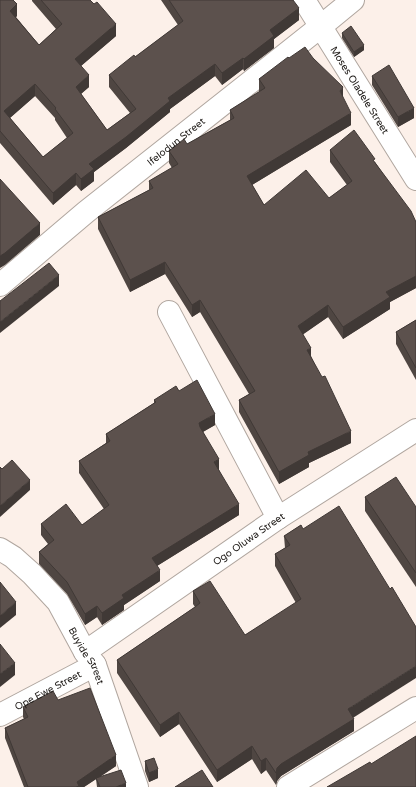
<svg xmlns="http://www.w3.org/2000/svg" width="416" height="787" font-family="'Varela Round',sans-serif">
<rect width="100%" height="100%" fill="#fcf0e9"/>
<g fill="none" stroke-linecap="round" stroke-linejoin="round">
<!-- minor casing -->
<g stroke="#b0a69f" stroke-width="24">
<g id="minor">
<path id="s1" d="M304 0 416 179"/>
<path id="s2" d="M0 285 86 212 320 27 353 0"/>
<polyline points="169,312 278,518"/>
<path id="s3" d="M0 549 13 557 32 574 58 602 85 652 95 665 137 787"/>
<path id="s4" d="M85 652 278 518 416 430"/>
<path id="s5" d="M0 715 95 665"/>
<polyline points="288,787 416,708"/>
</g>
</g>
<!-- minor -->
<use href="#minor" stroke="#fff" stroke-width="22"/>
</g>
<!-- wall -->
<g fill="#4f4642" fill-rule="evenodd">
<path d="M0 0 17 16 16 17 39 45 56 29 32 1V0H90L116 36 81 66 89 87 81 94 107 130 130 113 109 87V75L135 57 178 25 161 0H293L299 20 274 39V48L244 71 243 69 222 85 215 76 170 109V112L126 148 94 172V181L81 191 76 185 53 205 0 143ZM35 96 55 118V120L67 138 43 157 10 118Z"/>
<polygon points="342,33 364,50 354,57 342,38"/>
<polygon points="289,58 343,98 351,125 252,185 264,205 329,198 347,185 330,162 330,150 375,162 416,222 416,288 390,302 390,309 343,339 328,317 303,334 311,356 351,443 309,463 309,467 279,484 239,412 239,400 249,394 200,312 192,317 165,274 130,292 98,229 98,217 149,190 149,181 172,168 169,163 169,151 187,144 230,120 230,110 259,92 259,79"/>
<polygon points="372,76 414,118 398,127 372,85"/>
<polygon points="416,320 416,380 396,344 396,332"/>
<polygon points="179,391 215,425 203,432 219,470 239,515 157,566 160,581 124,605 124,610 102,625 97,617 85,625 67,594 39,564 39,552 48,544 41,535 41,524 82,525 104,509 79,473 79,461 106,443 106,434 154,403 154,400"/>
<polygon points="365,497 416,507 416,587 365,511"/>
<polygon points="301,525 353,718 354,731 281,776 277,781 276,785 266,770 261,774 252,759 217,782 179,724 160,737 117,673 117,660 195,607 193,604 193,591 245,635 296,603 275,566 275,554 285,548 284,536"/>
<polygon points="58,700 116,766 100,777 126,787 97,787 96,779 84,787 24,787 5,738 5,728 24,719 23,717 23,707"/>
<polygon points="145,761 158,778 149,782 145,771"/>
</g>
<!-- shaded-wall -->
<g fill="#403936">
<polygon points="17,4 17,16 10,22 10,11"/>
<polygon points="299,8 299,20 274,39 274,48 244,71 244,59 270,30"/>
<polygon points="116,24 116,36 75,71 75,59"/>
<polygon points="364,45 364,50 354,57 354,52"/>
<polygon points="243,58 243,69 222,85 222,73"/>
<polygon points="215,64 215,76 170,109 170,112 126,148 94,172 94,181 81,191 81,179 89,164 168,98"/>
<polygon points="89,75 89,87 76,98 76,87"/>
<polygon points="35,84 35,96 4,123 4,111"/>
<polygon points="343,87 343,99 340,91"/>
<polygon points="414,108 414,118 398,127 398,117"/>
<polygon points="351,113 351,125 247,188 247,176"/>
<polygon points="76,173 76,185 53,205 53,193"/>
<polygon points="40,223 40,235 5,265 0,268 0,256"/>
<polygon points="165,262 165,274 130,292 130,280"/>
<polygon points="59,275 59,286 0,333 0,322"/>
<polygon points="416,276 416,288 390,302 390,309 343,339 343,327 386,292"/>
<polygon points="200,300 200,312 192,317 192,305"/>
<polygon points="328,305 328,317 298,338 298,326"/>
<polygon points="311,348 311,360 307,350"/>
<polygon points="215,414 215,425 199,434 199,423"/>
<polygon points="351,431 351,443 309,463 309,467 279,484 279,472 308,452"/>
<polygon points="219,459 219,470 214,473 214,462"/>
<polygon points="30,480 30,490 0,517 0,506"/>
<polygon points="239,504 239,515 152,569 152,558"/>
<polygon points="160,570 160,581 124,605 124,610 102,625 102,613 122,595"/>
<polygon points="16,602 16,615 0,628 0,616"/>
<polygon points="97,606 97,617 85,625 85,614"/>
<polygon points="15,663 15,675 0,687 0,674"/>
<polygon points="416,666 416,678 348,721 348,709"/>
<polygon points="179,712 179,724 160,737 160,725"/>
<polygon points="354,719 354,731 281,776 277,781 276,785 276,773 277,768 281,764"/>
<polygon points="252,746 252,759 217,782 217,770"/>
<polygon points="116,755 116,766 84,787 76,787 77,782"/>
<polygon points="266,758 266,770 261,774 261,761"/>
<polygon points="158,769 158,778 149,782 149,773"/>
<polygon points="126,783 126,787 116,787"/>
</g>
<!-- building -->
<g fill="#5c514d" stroke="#403936" fill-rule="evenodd">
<path d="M0 0H13L17 4 10 11 39 45 62 24 41 0H90L94 4 97 2 116 24 75 59 89 75 76 87 107 130 136 109 109 75 134 55 135 57 183 21 169 0H293L299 8 270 30 274 36 244 59 243 58 222 73 215 64 168 98 170 101 126 137 89 164 94 169 81 179 76 173 53 193 0 131ZM35 84 56 108 55 109 73 133 43 157 4 111Z"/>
<polygon points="351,26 364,45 354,52 342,33"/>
<polygon points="305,47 313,58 343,87 340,91 351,113 247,176 264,205 306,170 329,198 352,181 330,150 354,130 375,159 373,160 411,211 416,222 416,276 386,292 390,297 343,327 328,305 298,326 311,348 307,350 322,377 325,376 351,431 308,452 309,455 279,472 239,400 255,391 200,300 192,305 165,262 130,280 98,217 153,188 149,181 178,164 169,151 184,139 187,144 234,118 230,110 265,88 259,79 288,57 289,58"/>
<polygon points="389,65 414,108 398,117 372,76"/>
<polygon points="0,179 40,223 5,253 0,256"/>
<polygon points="49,263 59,275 0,322 0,301"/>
<polygon points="416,320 416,368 396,332"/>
<polygon points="197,380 215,414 199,423 200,427 219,459 214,462 239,504 152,558 160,570 122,595 124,598 102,613 97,606 85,614 67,582 39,552 54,540 41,524 66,504 82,525 109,505 79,461 110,441 106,434 156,402 154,400 176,386 179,391"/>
<polygon points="12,460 30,480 0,506 0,467 2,469"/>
<polygon points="396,477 416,507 416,573 365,497"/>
<polygon points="339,506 390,589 392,587 416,627 416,666 348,709 354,719 281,764 277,768 276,773 266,758 261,761 252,746 217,770 179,712 160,725 117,660 195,607 200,603 193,591 210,581 245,635 301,599 275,554 290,545 284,536 301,525 303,529"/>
<polygon points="0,582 16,602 0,616"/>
<polygon points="0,644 15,663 0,674"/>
<polygon points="90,688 116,755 77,782 79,786 76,787 28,787 5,728 28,717 23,707 53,691 58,700"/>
<polygon points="416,736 416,787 327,787 370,762 371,764"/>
<polygon points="154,758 158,769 149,773 145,761"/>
<polygon points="121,770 126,783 116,787 100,787 96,778"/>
<polygon points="202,770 213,787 175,787"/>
</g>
<g text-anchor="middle" stroke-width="4" stroke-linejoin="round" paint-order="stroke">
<!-- street labels -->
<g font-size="10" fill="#1c1815" stroke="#fff">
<text dy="4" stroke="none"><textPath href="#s1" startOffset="106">Moses Oladele Street</textPath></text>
<text dy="4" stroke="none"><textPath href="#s2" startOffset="227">Ifelodun Street</textPath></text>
<text dy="4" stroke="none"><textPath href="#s4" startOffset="199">Ogo Oluwa Street</textPath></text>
<text dy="4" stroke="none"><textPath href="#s3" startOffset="140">Buyide Street</textPath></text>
<text dy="4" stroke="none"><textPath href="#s5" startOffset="54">Ope Ewe Street</textPath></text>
</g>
</g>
</svg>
